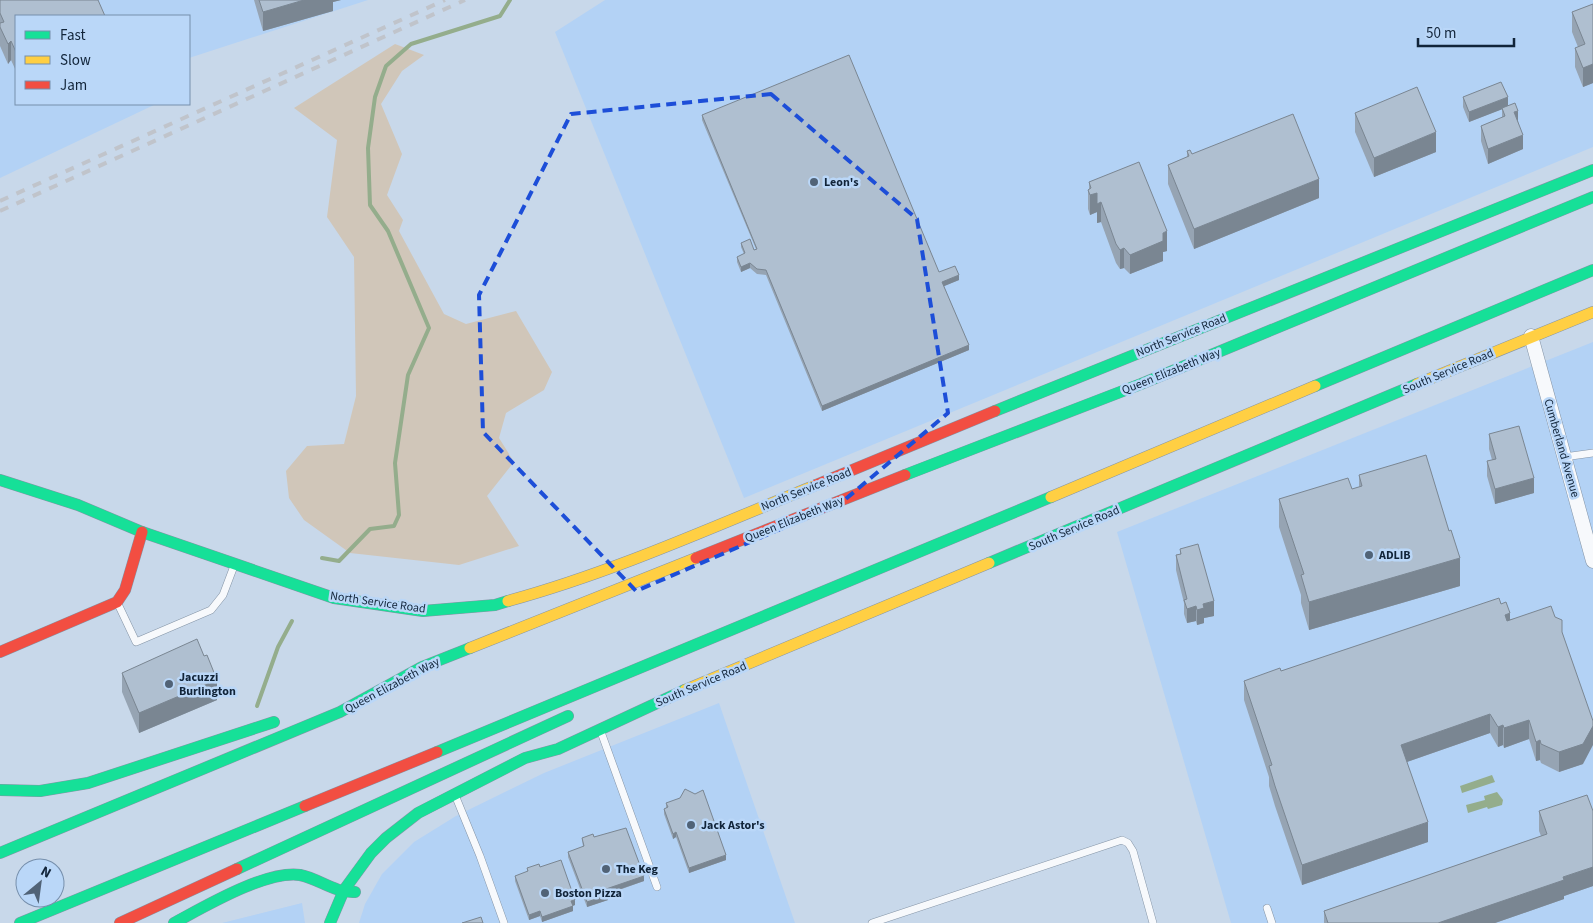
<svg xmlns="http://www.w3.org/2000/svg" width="1593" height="923" font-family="'Source Sans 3',sans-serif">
<rect width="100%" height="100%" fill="#c8d8ea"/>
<!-- built -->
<g fill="#b3d2f5">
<polygon points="0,0 368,0 189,58 189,16 16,16 16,104 156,104 0,178"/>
<polygon points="605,0 1593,0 1593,147 744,498 555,32"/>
<polygon points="1593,342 1593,923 1231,923 1117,532"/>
<polygon points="719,703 795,923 359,923 365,904 382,874 414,842 456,816 544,773"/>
<polygon points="302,903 305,923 222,923"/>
</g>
<!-- green -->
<polygon fill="#d0c6b9" points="395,44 424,55 402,71 381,104 402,154 387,195 403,220 399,231 444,314 466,324 516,311 552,372 544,390 506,413 499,438 514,462 487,496 519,546 459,565 350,553 304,520 289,498 286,471 307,446 344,444 356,396 354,257 327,217 337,140 294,108"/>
<!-- water -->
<g fill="#94ad8c">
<polygon points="1492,775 1495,782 1462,793 1460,786"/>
<polygon points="1497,792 1503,800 1502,805 1488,809 1487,807 1468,813 1466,805 1485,800 1484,796"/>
</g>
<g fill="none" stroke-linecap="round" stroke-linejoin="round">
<!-- stream -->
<g stroke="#94ad8c" stroke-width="4">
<polyline points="322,558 339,561 370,529 394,526 399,515 395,463 408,375 429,328 388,231 370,205 368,148 375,97 386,66 411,44 500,16 510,0"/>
<polyline points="257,706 278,647 292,621"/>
</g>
<!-- lane casing -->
<g stroke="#8494a6" stroke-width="8">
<g id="lane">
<polyline points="1564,457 1593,453"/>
<polyline points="118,604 136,642 211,610 223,595 234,566"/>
<polyline points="601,732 657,887"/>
<polyline points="455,795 480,856 504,923"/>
<polyline points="1267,908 1272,923"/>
<polyline points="872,923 1122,840 1128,843 1133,851 1153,923"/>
</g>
</g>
<!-- street casing -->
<g stroke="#8494a6" stroke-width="15">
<polyline id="street" points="1531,336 1593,561"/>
</g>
<!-- fast casing -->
<g stroke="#8494a6" stroke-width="12">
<g id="fast">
<polyline points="1315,386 1593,270"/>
<polyline points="995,411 1593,170"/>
<polyline points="905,475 1141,384 1593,197"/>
<polyline points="0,480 78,505 142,532 334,598 423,611 495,605 508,601"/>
<polyline points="989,563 1417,384"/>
<polyline points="437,752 1051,497"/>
<polyline points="0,790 40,791 88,783 274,722"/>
<polyline points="0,853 340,712 422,667 470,648"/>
<polyline points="237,869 568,716"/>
<polyline points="20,923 305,806"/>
<path d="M174 923C204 907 266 870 300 875 320 879 334 893 355 892"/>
<polyline points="330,923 344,890 371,853 386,838 418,813 525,758 558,749 685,690"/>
</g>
</g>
<!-- slow casing -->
<g stroke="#8494a6" stroke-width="12">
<g id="slow">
<polyline points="1417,384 1593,312"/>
<polyline points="1051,497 1315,386"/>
<path d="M508 601C614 572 715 526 816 485"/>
<polyline points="470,648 696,558"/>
<polyline points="685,690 989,563"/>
</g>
</g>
<!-- jam casing -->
<g stroke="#8494a6" stroke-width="12">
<g id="jam">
<polyline points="816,485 995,411"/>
<polyline points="696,558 905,475"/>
<polyline points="0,652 117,602 125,590 142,532"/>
<polyline points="305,806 437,752"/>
<polyline points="120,923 237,869"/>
</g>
</g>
<!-- lane -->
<use href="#lane" stroke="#f7f9fc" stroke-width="7"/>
<!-- street -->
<use href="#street" stroke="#f7f9fc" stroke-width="14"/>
<!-- fast -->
<use href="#fast" stroke="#16e098" stroke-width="11"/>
<!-- slow -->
<use href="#slow" stroke="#ffcf43" stroke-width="11"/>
<!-- jam -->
<use href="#jam" stroke="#f24e42" stroke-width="11"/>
<!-- rail -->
<g stroke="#c0c4cb" stroke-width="4" stroke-dasharray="9 9" stroke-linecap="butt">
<polyline points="0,201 445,0"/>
<polyline points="0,211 465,0"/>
</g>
</g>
<!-- wall -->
<g fill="#96a4b3">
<polygon points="0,0 16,16 16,71 11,60 8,64 0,46"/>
<polygon points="254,0 341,0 333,2 333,11 263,31"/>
<polygon points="1593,4 1593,83 1583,87 1575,67 1575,48 1578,47 1572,32 1572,12"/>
<polygon points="1463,97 1508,105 1518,121 1523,149 1488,164 1481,141 1481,126 1502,118 1502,109 1469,122 1463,107"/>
<polygon points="1355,113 1436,152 1374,177 1355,132"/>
<polygon points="702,115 939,272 959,280 944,286 969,350 822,411 766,275 757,274 750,268 741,272 737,262 737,257 744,254 741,247 741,243 754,250 756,249 702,120"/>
<polygon points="1187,151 1192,154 1319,198 1194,249 1168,184 1168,165 1187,157"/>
<polygon points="1089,182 1167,251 1163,252 1163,261 1130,274 1124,268 1120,269 1116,263 1101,222 1097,223 1097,212 1090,215 1088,209 1088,190 1089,189"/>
<polygon points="1489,434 1534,493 1495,504 1487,476 1487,461 1492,460 1489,449"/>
<polygon points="1359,475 1449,531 1460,586 1309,630 1301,603 1301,595 1279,527 1279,499 1352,489 1359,487"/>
<polygon points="1180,549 1214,616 1204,618 1204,623 1197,625 1196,621 1187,623 1184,614 1184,603 1176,570 1176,555 1180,554"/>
<polygon points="1501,604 1510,619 1555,617 1562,632 1583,764 1559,772 1541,763 1540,760 1536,761 1529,739 1504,748 1503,745 1498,747 1490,733 1407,762 1428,842 1302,885 1275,806 1269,786 1269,777 1244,700 1244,681 1281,671"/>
<polygon points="204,656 217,700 139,733 122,692 122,673"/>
<polygon points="666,803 726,860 689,873 676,837 673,839 664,814 664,809 666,808"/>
<polygon points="1539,811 1593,811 1593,886 1564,896 1564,899 1495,923 1324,923 1324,911 1541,836 1539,831"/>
<polygon points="594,837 644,881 608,894 608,900 587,907 568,857 568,852 583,847 582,838"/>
<polygon points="540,867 575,905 573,906 573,911 542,922 540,916 529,920 515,881 515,876 527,872 527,868"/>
</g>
<!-- shaded-wall -->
<g fill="#7a8692">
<polygon points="304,0 341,0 333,2 333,11 263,31 263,12"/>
<polygon points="11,41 11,60 8,64 8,44"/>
<polygon points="1593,64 1593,83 1583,87 1583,68"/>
<polygon points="1508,97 1508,107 1469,122 1469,112"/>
<polygon points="1518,111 1518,126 1514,112"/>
<polygon points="1436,132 1436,152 1374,177 1374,158"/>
<polygon points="1523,135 1523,149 1488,164 1488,149"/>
<polygon points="1319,179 1319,198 1194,249 1194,229"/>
<polygon points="1097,193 1097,212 1090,215 1090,195"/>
<polygon points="1101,202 1101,222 1097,223 1097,204"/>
<polygon points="1167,231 1167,251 1163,252 1163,261 1130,274 1130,255 1163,233"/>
<polygon points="1124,248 1124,268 1120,269 1120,250"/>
<polygon points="750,263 750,268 741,272 741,267"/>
<polygon points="959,275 959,280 942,287 942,282"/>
<polygon points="969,345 969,350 822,411 822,406"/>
<polygon points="1534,478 1534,493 1495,504 1495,489"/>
<polygon points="1460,558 1460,586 1309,630 1309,602"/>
<polygon points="1214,601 1214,616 1204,618 1204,623 1197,625 1197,610 1203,604"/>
<polygon points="1196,606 1196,621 1187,623 1187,609"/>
<polygon points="1510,613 1510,633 1505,615"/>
<polygon points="217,680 217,700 139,733 139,713"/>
<polygon points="1490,714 1490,733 1401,764 1401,745"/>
<polygon points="1529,720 1529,739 1504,748 1504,728"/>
<polygon points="1503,725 1503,745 1498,747 1498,727"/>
<polygon points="1593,726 1593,745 1583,764 1559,772 1559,752"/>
<polygon points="1540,740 1540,760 1536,761 1536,742"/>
<polygon points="1428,822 1428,842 1302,885 1302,865"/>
<polygon points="676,832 676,837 673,839 673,834"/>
<polygon points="726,855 726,860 689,873 689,868"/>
<polygon points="1593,867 1593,886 1564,896 1564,899 1495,923 1438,923 1563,877"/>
<polygon points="644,876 644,881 606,894 606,889"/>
<polygon points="608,895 608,900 587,907 587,902"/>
<polygon points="575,900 575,905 571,906 571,901"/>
<polygon points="573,906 573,911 542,922 542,917"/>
<polygon points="540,911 540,916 529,920 529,915"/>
</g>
<!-- building -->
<g fill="#afbfd0" stroke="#7a8692">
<polygon points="0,0 98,0 105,16 16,16 16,52 11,41 8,44 0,27 0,23 4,22 0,13"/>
<polygon points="259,0 304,0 263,12"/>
<polygon points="1593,4 1593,64 1583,68 1575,48 1585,44 1572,12"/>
<polygon points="849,55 939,272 955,266 959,275 942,282 969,345 822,406 766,270 757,269 750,263 741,267 737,257 745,253 741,243 750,239 754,250 757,249 702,115"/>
<polygon points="1501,82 1508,97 1469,112 1463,97"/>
<polygon points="1417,87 1436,132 1374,158 1355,113"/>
<polygon points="1515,103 1518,111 1514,112 1523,135 1488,149 1481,126 1505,116 1502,108"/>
<polygon points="1293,114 1319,179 1194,229 1168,165 1189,156 1187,151 1190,150 1192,154"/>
<polygon points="1139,162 1167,231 1163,233 1163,241 1130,255 1124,248 1120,250 1116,244 1101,202 1097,204 1097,193 1090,195 1088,190 1091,188 1089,182"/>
<polygon points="1519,426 1534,478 1495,489 1487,461 1496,459 1489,434"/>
<polygon points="1426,455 1449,531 1451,530 1460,558 1309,602 1301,575 1304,574 1279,499 1348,478 1352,489 1362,486 1359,475"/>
<polygon points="1198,544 1214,601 1203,604 1204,608 1197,610 1196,606 1187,609 1184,600 1187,599 1176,555 1181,554 1180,549"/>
<polygon points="1499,598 1501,604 1506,602 1510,613 1505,615 1507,621 1551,606 1555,617 1562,620 1562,632 1593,721 1593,726 1583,744 1559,752 1541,744 1540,740 1536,742 1529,720 1504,728 1503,725 1498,727 1490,714 1401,745 1428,822 1302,865 1275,786 1269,766 1272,765 1244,681 1280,668 1281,671"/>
<polygon points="197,639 204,656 207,655 217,680 139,713 122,673"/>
<polygon points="685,789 695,794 703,790 726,855 689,868 676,832 673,834 664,809 668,807 666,803 680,798"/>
<polygon points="1587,795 1593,811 1593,867 1563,877 1564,880 1438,923 1328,923 1324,911 1547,834 1539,811"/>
<polygon points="626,828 644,876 606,889 608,895 587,902 568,852 584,846 582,838 593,834 594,837"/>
<polygon points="561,860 575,900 571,901 573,906 542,917 540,911 529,915 515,876 528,871 527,868 539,864 540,867"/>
<polygon points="481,917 483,923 462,923"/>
</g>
<!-- marked area -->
<path fill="none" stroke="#1d4ed8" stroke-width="4" stroke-dasharray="10 6" stroke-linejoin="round" d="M771 94 917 219 948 413 841 503 636 591 483 432 479 295 571 114Z"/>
<!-- markers -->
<g fill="#516377" stroke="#bad7f8" stroke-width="2">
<circle cx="814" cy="182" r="5"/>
<circle cx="1369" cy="555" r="5"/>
<circle cx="169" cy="684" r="5"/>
<circle cx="691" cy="825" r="5"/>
<circle cx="606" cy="869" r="5"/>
<circle cx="545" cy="893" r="5"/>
</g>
<g text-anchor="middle" stroke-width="5" stroke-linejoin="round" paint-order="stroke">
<!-- poi labels -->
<g font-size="12" font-weight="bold" fill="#112439" stroke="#bad7f8" text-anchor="start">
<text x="824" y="186">Leon's</text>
<text x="1379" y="559">ADLIB</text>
<text x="179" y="681">Jacuzzi<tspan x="179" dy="14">Burlington</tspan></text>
<text x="701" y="829">Jack Astor's</text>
<text x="616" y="873">The Keg</text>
<text x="555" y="897">Boston Pizza</text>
</g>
<!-- street labels -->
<g font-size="12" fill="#112439" stroke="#bad7f8">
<text transform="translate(1181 335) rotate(-22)" y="4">North Service Road</text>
<text transform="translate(1171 371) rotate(-22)" y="4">Queen Elizabeth Way</text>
<text transform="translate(1448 371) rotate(-23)" y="4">South Service Road</text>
<text transform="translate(1562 448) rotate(74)" y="4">Cumberland Avenue</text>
<text transform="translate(806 489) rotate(-22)" y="4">North Service Road</text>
<text transform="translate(794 519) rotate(-22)" y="4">Queen Elizabeth Way</text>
<text transform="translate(1074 528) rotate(-23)" y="4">South Service Road</text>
<text transform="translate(378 602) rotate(8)" y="4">North Service Road</text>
<text transform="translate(701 684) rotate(-23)" y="4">South Service Road</text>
<text transform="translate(392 685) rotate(-28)" y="4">Queen Elizabeth Way</text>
</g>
</g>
<!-- legend -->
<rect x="15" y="15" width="175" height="90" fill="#bad7f8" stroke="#768fac"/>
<rect x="25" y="31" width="25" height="8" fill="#16e098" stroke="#768fac"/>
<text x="60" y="40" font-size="15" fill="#112439">Fast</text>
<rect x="25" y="56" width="25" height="8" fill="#ffcf43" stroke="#768fac"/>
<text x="60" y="65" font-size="15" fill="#112439">Slow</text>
<rect x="25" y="81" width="25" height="8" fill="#f24e42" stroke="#768fac"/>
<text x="60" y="90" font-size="15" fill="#112439">Jam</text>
<!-- north arrow -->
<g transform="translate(40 883) rotate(29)"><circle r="24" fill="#bad7f8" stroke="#768fac"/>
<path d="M0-4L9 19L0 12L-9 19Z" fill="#516377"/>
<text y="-8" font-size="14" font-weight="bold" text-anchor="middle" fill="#112439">N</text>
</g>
<!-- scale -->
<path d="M1418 38v8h96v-8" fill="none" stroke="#112439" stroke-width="2.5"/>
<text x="1426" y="38" font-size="15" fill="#112439" stroke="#bad7f8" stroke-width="4" paint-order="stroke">50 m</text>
</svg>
